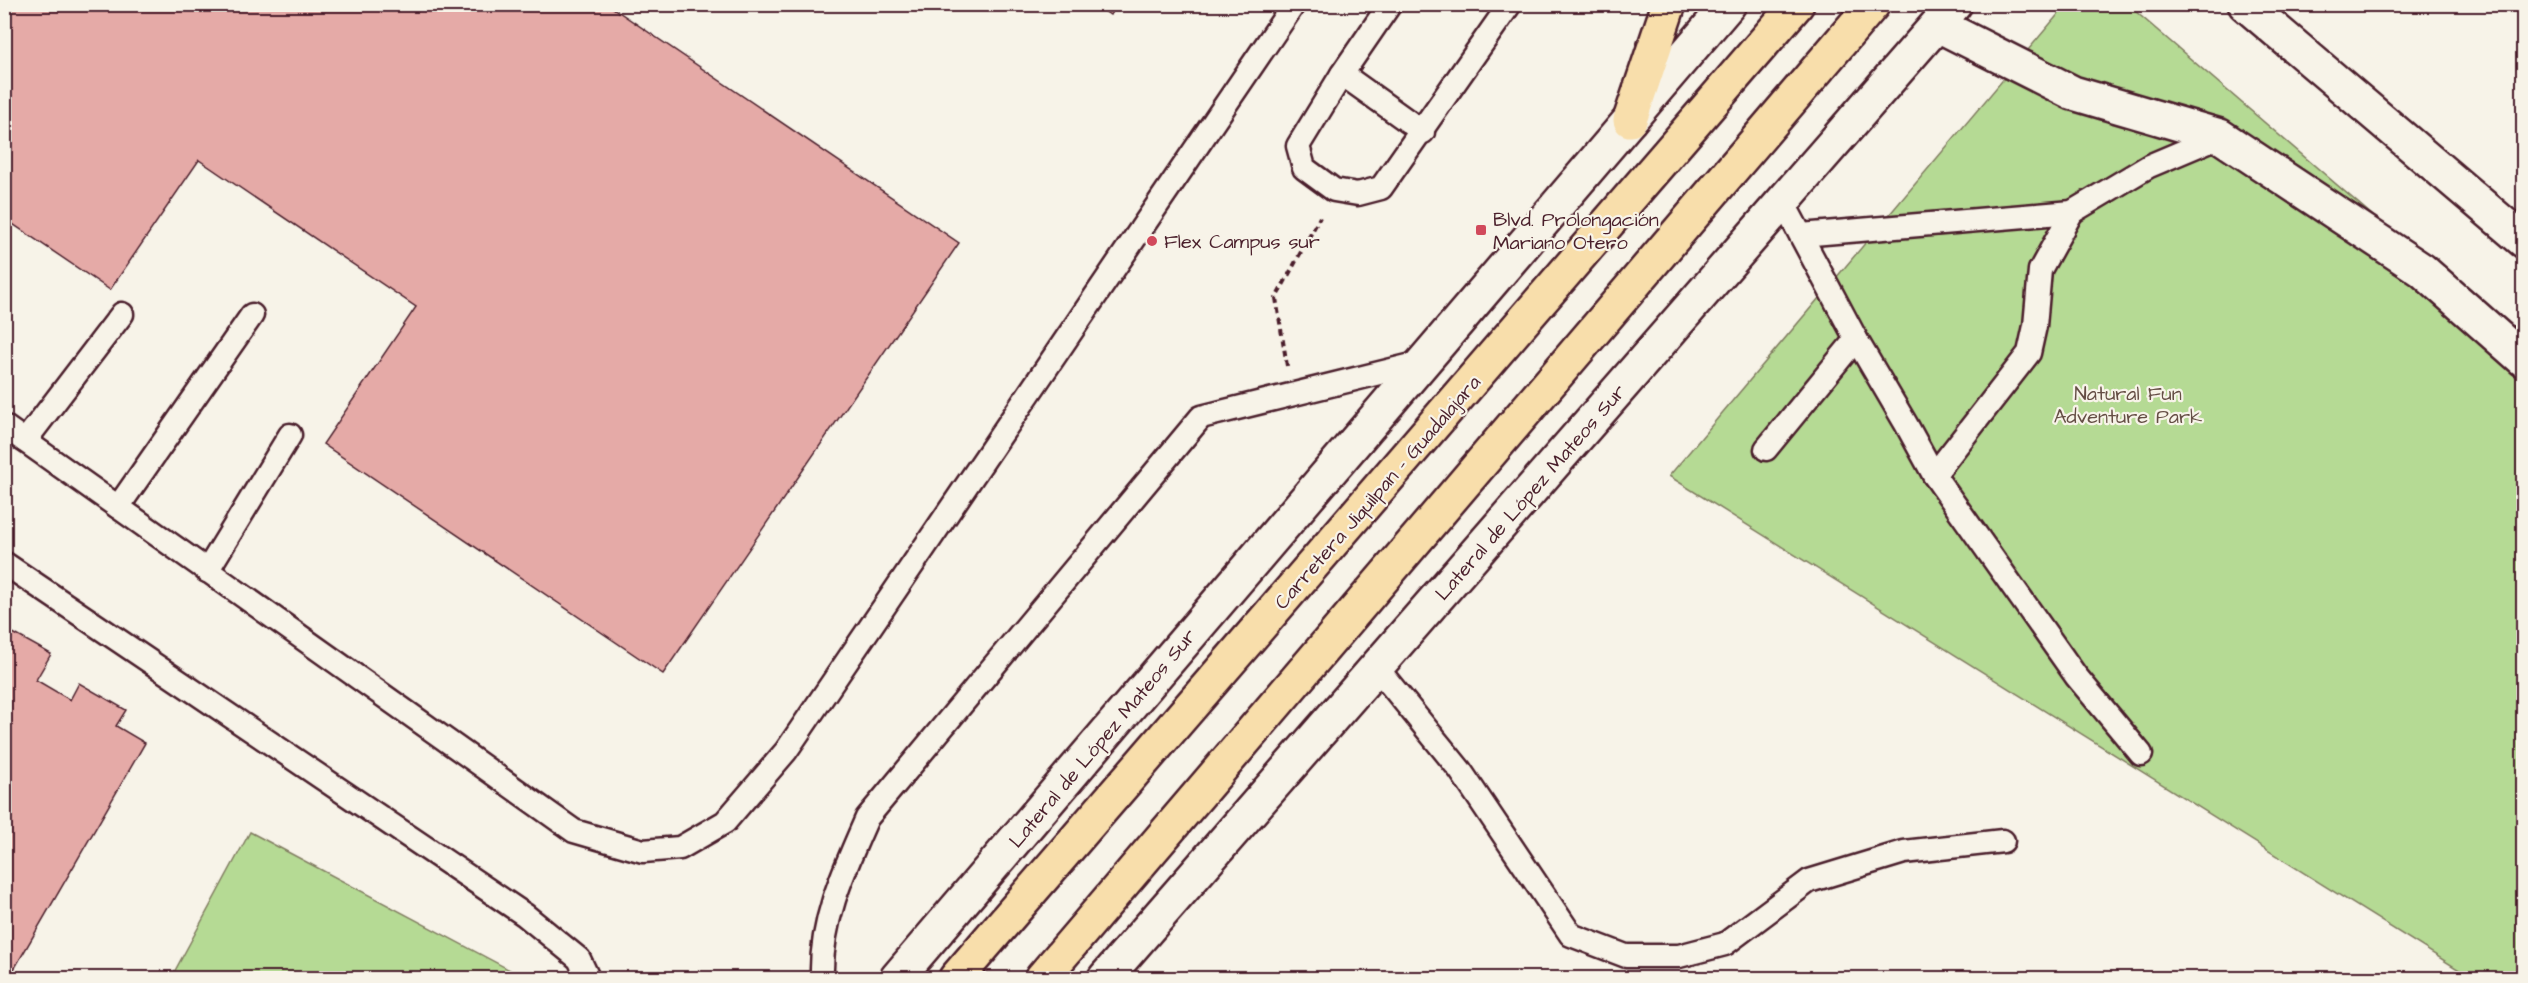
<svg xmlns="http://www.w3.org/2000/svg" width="2528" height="983" font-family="'Architects Daughter',sans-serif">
<rect width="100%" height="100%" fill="#f7f3e8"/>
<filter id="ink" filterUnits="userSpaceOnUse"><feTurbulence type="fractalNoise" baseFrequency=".0167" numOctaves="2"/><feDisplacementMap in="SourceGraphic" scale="12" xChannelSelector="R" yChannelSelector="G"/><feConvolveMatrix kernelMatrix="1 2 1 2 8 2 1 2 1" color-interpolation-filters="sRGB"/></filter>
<g filter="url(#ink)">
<!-- green -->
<g fill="#b5da94" stroke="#807c60" stroke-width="1.5">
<polygon points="2066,5 2128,5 2523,345 2523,978 2472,978 1669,476"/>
<polygon points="250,832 525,978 171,978"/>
</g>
<!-- building -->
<g fill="#e5aaa7" stroke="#4a1f2b" stroke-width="1.5">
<polygon points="4,4 607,4 959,243 663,674 323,444 416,307 199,160 110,290 4,218"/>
<polygon points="1094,4 1118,4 1110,15"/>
<polygon points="4,628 51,654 36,680 70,700 79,683 126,710 116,726 145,743 9,978 4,978"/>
</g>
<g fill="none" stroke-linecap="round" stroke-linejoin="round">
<!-- lane casing -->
<g stroke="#4a1f2b" stroke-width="27">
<g id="lane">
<polyline points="1390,4 1342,74 1298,146 1304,168 1334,190 1358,194 1381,188 1510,4"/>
<polyline points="1342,74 1423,132"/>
<polyline points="1783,202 1856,339 1906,424 1934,475 2076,676 2141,754"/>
<polyline points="1801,235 2072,212 2149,166 2220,136"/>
<polyline points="4,426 574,831 643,851 680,848 725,822 786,751 1294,4"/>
<polyline points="25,441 122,314"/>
<polyline points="1766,449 1856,339"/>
<polyline points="1934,475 2029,353 2035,326 2040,270 2072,212"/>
<polyline points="118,507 252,315"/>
<polyline points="4,563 525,915 579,959 588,978"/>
<polyline points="207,571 290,435"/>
<polyline points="1377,668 1460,770 1571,935 1626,956 1679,956 1725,944 1809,881 1904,852 2003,841"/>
<path d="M822 978C820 921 844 870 867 818L1201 417 1424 362"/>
</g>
</g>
<!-- street casing -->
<g stroke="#4a1f2b" stroke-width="38">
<g id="street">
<polyline points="2245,4 2524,241"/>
<polyline points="1938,25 2073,93 2220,136 2422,270 2524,360"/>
</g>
</g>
<!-- secondary casing -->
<g stroke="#4a1f2b" stroke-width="38">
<g id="secondary">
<polyline points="897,978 1729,4"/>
<polyline points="1105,978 1955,4"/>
</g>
</g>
<!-- primary casing -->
<g stroke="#4a1f2b" stroke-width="38">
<polyline id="primary" points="1630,120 1669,4"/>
</g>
<!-- highway casing -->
<g stroke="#4a1f2b" stroke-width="38">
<g id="highway">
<polyline points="956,978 1797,4"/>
<polyline points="1042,978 1873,4"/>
</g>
</g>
<!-- path -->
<polyline stroke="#4a1f2b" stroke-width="4" stroke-dasharray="6 4.5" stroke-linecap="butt" points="1287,366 1276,298 1320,217"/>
<!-- lane -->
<use href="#lane" stroke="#f7f3e8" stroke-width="22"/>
<!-- street -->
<use href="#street" stroke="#f7f3e8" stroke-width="33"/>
<!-- secondary -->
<use href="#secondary" stroke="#f7f3e8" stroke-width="33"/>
<!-- primary -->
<use href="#primary" stroke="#f8deab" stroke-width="33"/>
<!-- highway -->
<use href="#highway" stroke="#f8deab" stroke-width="33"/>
</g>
</g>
<!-- markers -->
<g fill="#d1495b" stroke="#f7f3e8" stroke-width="2">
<rect x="1475" y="224" width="12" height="12" rx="3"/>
<circle cx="1152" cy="241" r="6"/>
</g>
<g text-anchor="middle" stroke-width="4.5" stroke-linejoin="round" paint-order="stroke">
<!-- poi labels -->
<g font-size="20" fill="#4a1f2b" stroke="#f7f3e8" text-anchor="start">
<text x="1493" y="226">Blvd. Prolongación<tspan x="1493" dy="23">Mariano Otero</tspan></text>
<text x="1164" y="248">Flex Campus sur</text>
</g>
<!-- park labels -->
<g font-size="20" fill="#654e45" stroke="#f7f3e8">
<text x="2128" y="400">Natural Fun<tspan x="2128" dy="23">Adventure Park</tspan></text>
</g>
<!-- street labels -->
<g font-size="20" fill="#4a1f2b" stroke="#f7f3e8">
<text transform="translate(1377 492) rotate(-49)" y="7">Carretera Jiquilpan - Guadalajara</text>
<text transform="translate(1530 492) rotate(-49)" y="7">Lateral de López Mateos Sur</text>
<text transform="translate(1102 738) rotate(-50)" y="7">Lateral de López Mateos Sur</text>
</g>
</g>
<!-- margin -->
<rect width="2528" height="983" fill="none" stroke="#f7f3e8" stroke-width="24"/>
<rect x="12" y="12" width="2504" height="959" fill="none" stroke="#4a1f2b" stroke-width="2" filter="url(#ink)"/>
</svg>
